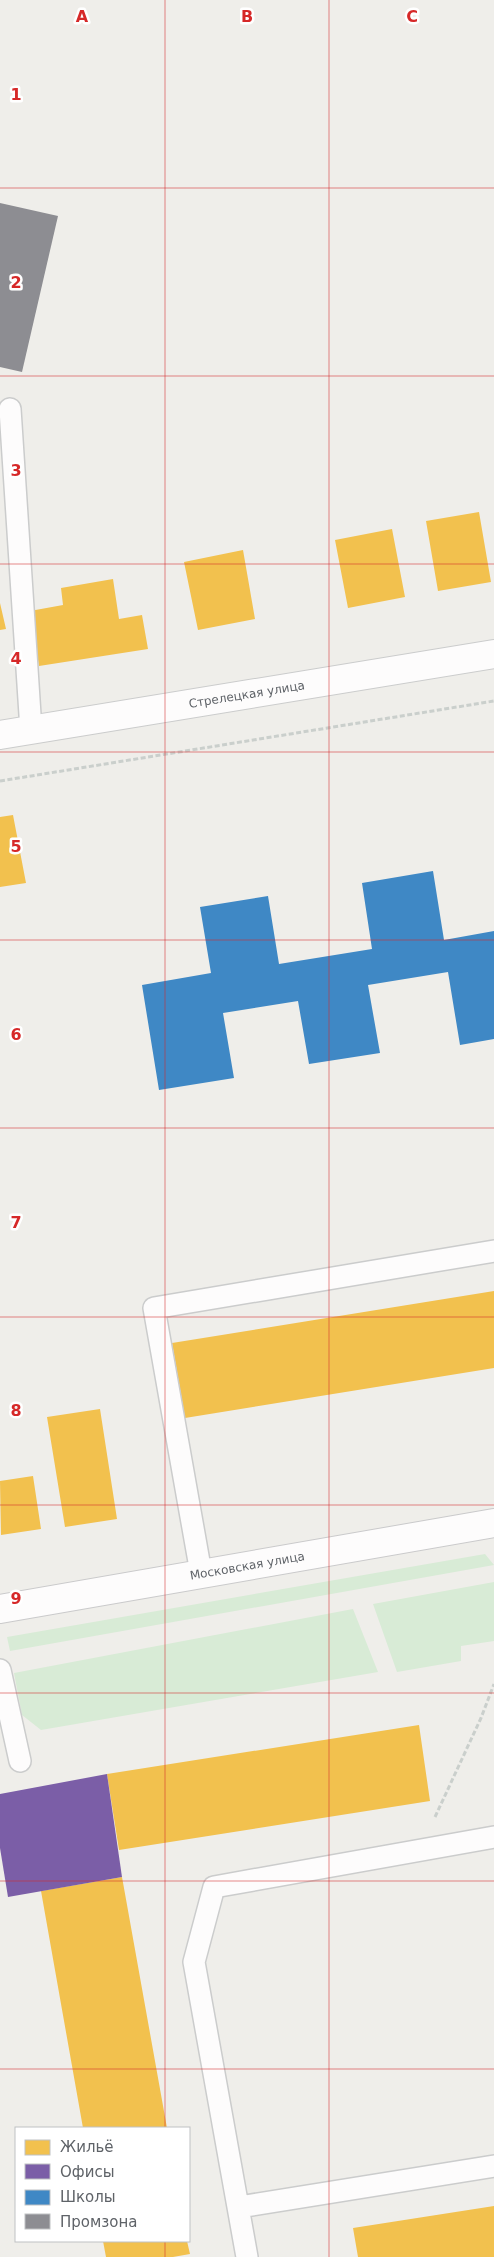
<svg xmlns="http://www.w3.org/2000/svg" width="494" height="2257" font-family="'DejaVu Sans',sans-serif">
<rect width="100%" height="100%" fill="#efeeea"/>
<path fill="#d8ebd6" d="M485,1554L494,1565L10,1651L7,1637Z
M494,1582V1641L461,1646V1661L397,1672L373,1604Z
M353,1609L378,1672L41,1730L22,1715L14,1673Z"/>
<path fill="#f2c14e" d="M479,512L491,582L438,591L426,521Z
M392,529L405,597L348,608L335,540Z
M243,550L255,619L198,630L184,562Z
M113,579L119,619L142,615L148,649L39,666L30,611L63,605L61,588Z
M0,603L6,629L0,630Z
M13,815L26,883L0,887V817Z
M494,1291V1368L185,1418L172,1343Z
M100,1409L117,1519L65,1527L47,1417Z
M33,1476L41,1529L1,1535L0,1481Z
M419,1725L430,1801L119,1850L107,1774Z
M122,1877L167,2128H83L41,1891Z
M494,2206V2257H358L353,2228Z
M103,2241H187L190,2254L173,2257H106Z"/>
<path fill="#7b5ea7" d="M107,1774L122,1877L8,1897L0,1848V1794Z"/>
<path fill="#3f88c5" d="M433,871L444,940L494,931V1039L460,1045L448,972L368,985L380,1053L309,1064L298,1001L223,1013L234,1078L159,1090L142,985L211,973L200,907L268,896L279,964L372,949L362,883Z"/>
<path fill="#8d8d92" d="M0,203L58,216L22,372L0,367Z"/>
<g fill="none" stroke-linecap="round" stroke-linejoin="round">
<g stroke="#cbcccc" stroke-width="24">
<path id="lane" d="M10,409L31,730
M201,1573L154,1308L494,1251
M0,1670L20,1761
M239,2207L494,2166
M247,2257L194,1962L214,1887L494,1837"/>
</g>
<g stroke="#cbcccc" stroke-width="30">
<g id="street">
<path id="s1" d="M0,735L494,654"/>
</g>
</g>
<g stroke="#cacacb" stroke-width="30">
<g id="secondary">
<path id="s2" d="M0,1609L494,1523"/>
</g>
</g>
<path stroke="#cacfcc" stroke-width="3" stroke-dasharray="5 2.5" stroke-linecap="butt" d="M0,781L494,701
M435,1817L481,1718L494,1684"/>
<use href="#lane" stroke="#fdfcfc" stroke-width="21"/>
<use href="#street" stroke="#fdfcfc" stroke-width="28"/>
<use href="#secondary" stroke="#fdfcfc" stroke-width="28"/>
</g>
<path fill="none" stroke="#d62828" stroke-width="1" stroke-opacity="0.55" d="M165,0V2128M329,0V2257M0,188H494M0,376H494M0,564H494M0,752H494M0,940H494M0,1128H494M0,1317H494M0,1505H494M0,1693H494M0,1881H494M0,2069H494M165,2241V2257"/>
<g text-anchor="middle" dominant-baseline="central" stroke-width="5" stroke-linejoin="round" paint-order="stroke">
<g font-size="12" fill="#5f6368" stroke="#fff">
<text stroke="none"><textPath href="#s1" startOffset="250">Стрелецкая улица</textPath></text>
<text stroke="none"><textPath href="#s2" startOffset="251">Московская улица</textPath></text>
</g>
</g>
<g font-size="16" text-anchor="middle" font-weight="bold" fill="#d62828" stroke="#fff" stroke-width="5" stroke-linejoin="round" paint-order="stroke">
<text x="82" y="22">A</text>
<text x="247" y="22">B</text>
<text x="412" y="22">C</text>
<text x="16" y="100">1</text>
<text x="16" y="288">2</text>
<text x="16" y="476">3</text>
<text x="16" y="664">4</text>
<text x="16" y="852">5</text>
<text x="16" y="1040">6</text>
<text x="16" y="1228">7</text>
<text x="16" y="1416">8</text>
<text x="16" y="1604">9</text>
</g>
<rect x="15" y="2127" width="175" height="115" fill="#ffffff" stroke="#bfc1c3"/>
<rect x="25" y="2140" width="25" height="15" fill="#f2c14e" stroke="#bfc1c3"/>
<text x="60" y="2152" font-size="15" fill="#5f6368">Жильё</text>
<rect x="25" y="2164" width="25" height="15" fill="#7b5ea7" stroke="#bfc1c3"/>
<text x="60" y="2177" font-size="15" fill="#5f6368">Офисы</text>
<rect x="25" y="2190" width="25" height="15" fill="#3f88c5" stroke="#bfc1c3"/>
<text x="60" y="2202" font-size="15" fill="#5f6368">Школы</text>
<rect x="25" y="2214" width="25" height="15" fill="#8d8d92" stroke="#bfc1c3"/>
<text x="60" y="2227" font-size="15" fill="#5f6368">Промзона</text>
</svg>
